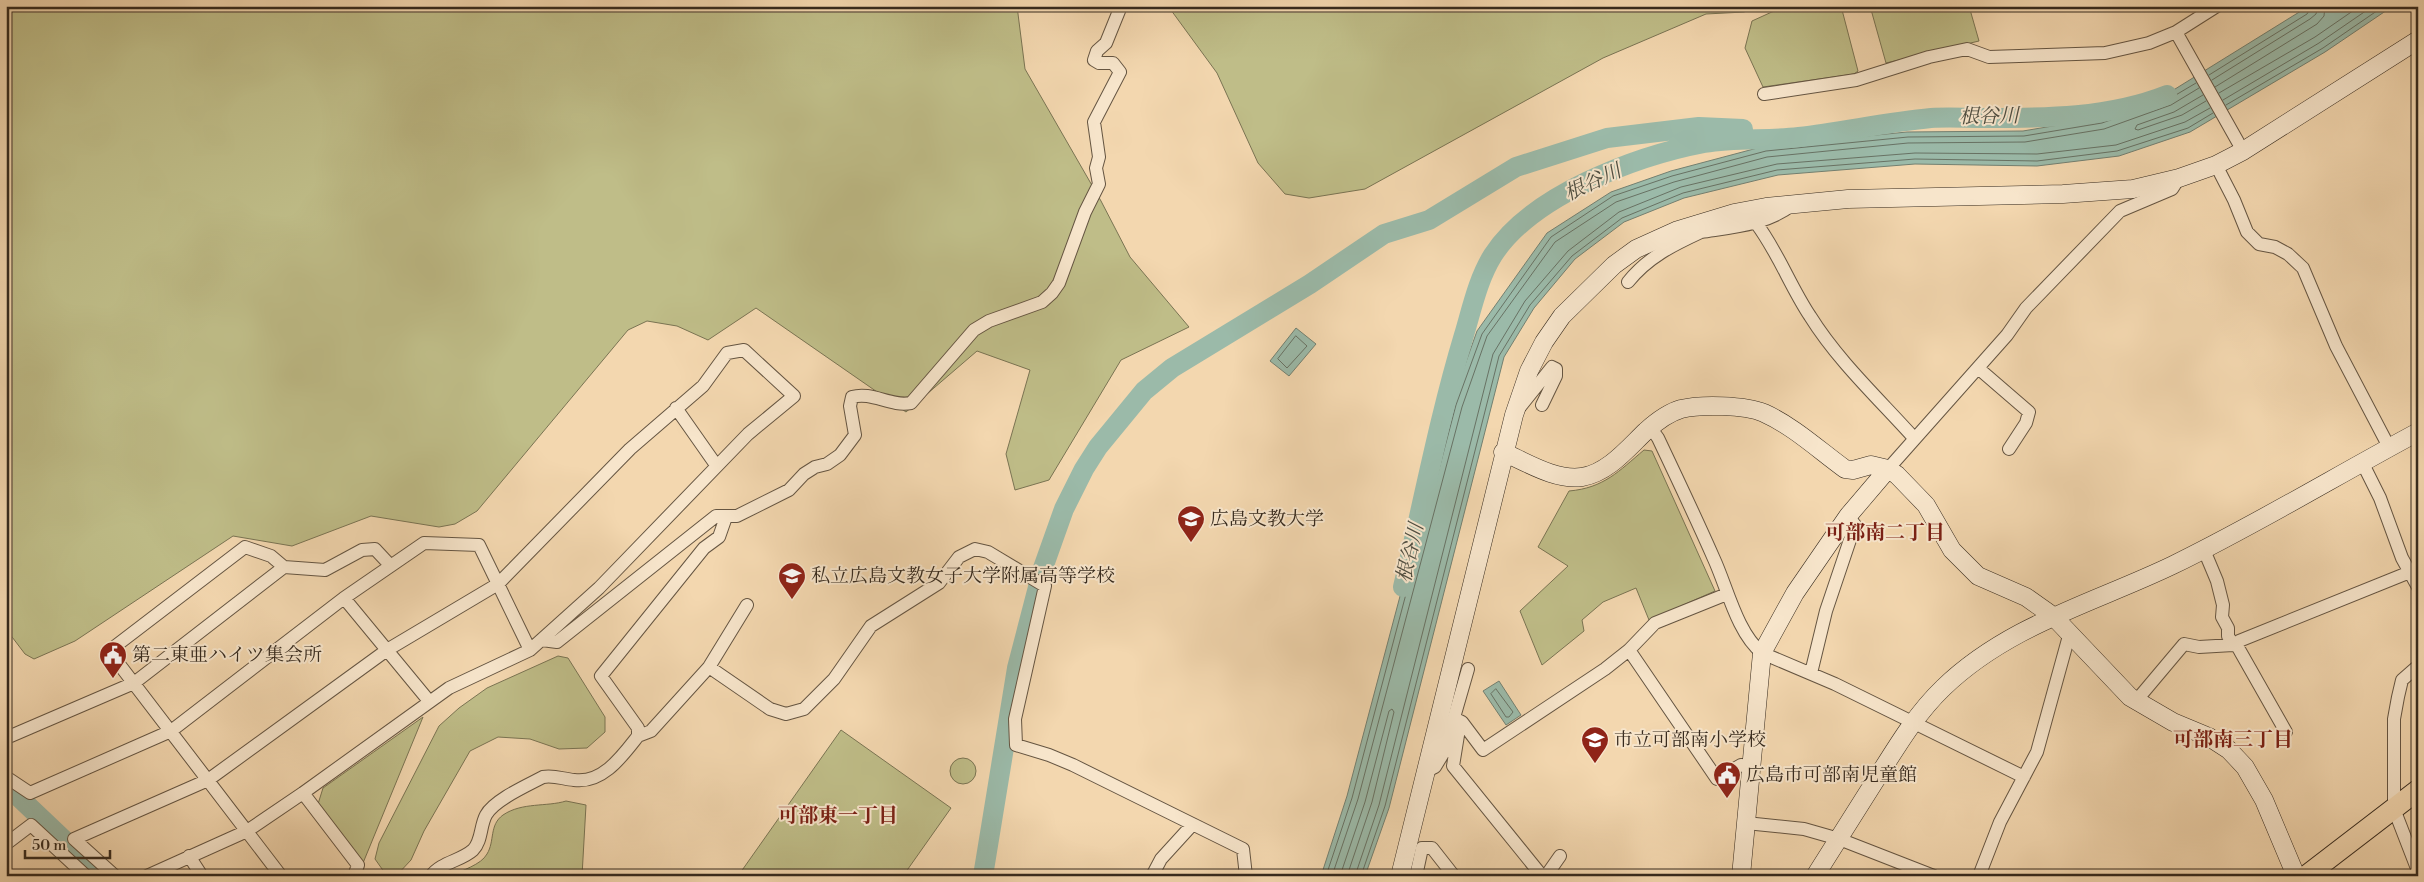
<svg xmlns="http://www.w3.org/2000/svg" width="2424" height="882" font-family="'Libre Bodoni','Noto Serif JP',serif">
<rect width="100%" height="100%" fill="#f3d7af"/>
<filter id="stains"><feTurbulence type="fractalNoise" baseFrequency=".004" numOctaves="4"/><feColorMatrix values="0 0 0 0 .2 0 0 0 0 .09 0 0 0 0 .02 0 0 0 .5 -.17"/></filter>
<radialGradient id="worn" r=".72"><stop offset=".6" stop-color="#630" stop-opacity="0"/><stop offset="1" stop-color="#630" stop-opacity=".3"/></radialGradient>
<path fill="#bfbd88" stroke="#7a7453" d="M6,6H1017L1025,69L1101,201L1130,257L1189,327L1121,360L1049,480L1015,490L1006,454L1030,370L977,351L906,412L756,308L708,340L677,326L647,321L628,330L477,511L455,524L439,527L371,516L292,546L233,536L75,641L34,659L25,654L6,629Z
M1168,6H1758L1744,12L1706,14L1603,58L1365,189L1309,198L1285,194L1258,163L1217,73Z
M1841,6L1858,71L1854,74L1763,87L1745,48L1752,21L1785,6Z
M1870,6H1969L1979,41L1886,63Z
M1644,450L1652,451L1715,591L1649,620L1636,588L1603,602L1582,620L1584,631L1542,665L1520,611L1568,566L1538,547L1569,491C1604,488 1619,471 1644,450Z
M558,656L568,658L605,717V732L587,748L559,749L530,739L498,737L470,751L424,831L411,860L396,876H387L375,859L379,843L439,726L459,708L487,688Z
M423,717L363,863L318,804L323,788Z
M841,730L951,808L903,876H738Z
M950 771a13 13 0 1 1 26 0a13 13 0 1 1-26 0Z
M566,801L586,805L582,876H451C462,870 481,865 487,854C495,841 489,825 503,815C522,802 547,807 566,801Z"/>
<path fill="#9bbaa9" stroke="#738071" d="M2309,6H2393L2325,52L2190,132L2119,156L2037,166L1915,164L1778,175L1684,198L1624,222L1575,259L1534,308L1504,357L1389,808L1365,876H1321L1347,796L1451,404L1477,331L1547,233L1611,192L1671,171L1765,146L1907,132L2023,131L2100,118L2167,94Z
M1296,328L1316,344L1289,376L1270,361Z
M1499,681L1521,715L1506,725L1483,691Z"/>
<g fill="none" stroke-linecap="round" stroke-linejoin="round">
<path stroke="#687264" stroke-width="1" d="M2209,75L2307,14L2312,6
M2212,80L2310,19L2316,14L2318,6
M2215,87L2317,24L2324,16L2325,6
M2219,93L2315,37L2360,6
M2203,95L2174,112L2137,125L2135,129L2138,130L2182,115L2206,101
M2223,100L2319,43L2373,6
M2226,105L2323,48L2384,6
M1296,336L1307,346L1287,368L1278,359Z
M1496,689L1513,712L1509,717H1506L1491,694Z
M1326,876L1352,798L1456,405L1482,334L1551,237L1613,196L1672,176L1766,151L1908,137L2024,136L2102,123L2169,99L2196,83
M1332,876L1358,799L1462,407L1487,336L1555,242L1616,202L1674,182L1767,157L1908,143L2025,142L2104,129L2171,105L2199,88
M1340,876L1365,802L1389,711L1392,709L1394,712L1372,802L1347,876
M1355,876L1379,805L1493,354L1525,301L1568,251L1619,212L1681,187L1777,164L1915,153L2037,154L2116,145L2185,122L2210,108
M1361,876L1385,806L1499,356L1530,305L1572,256L1622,218L1683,193L1777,170L1915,159L2037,161L2117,151L2188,128L2213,113"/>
<path stroke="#9bbaa9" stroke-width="20" d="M1403,587C1423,503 1439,418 1464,335C1472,308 1478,279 1493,255C1532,195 1636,156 1704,143C1736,137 1768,141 1799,137C1843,132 1887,122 1931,118C1948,117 1966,118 1984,118C2045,118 2109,118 2167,95
M6,785L102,876
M983,876L1017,668L1043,568L1064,509L1084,469L1098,447L1144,391L1172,368L1310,284L1384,234L1429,220L1516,167L1607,138L1699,127L1743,129"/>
<g stroke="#655542" stroke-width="14">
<path id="street" d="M2176,32L2243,151
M1764,94L1856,80L1929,57L1967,49L1989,57L2105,53L2149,43L2176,32L2217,6
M2216,165L2234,200L2247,232L2259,244L2275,247L2288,254L2303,268L2336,346L2389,447
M1698,223L1701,232C1733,227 1766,225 1792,205
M1756,223C1778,252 1790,286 1810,316C1838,361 1879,399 1914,438
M1628,282C1648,257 1673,245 1701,232
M1978,368L2029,412L2026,423L2009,449
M1520,407L1552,367L1556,369V376L1542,405
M676,408L716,465
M1650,427L1658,438C1677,478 1696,518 1714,559C1727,587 1737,633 1762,653L1835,684L2024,777
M2362,462L2380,498L2402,558L2418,587
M1888,469L2007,335L2026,308L2120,211L2172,189L2179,178
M2204,550L2217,581L2223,605L2222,617L2228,628V636L2233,645
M344,598L429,701
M542,640L557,642L716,516H737L789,490L804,474L815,467L827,464L840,455L855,435L850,406L852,397C872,391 890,407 911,403L974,330L989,321L1042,302L1052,293L1059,283L1085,212L1099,184L1096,168L1099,157L1094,122L1120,72L1113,63H1099L1094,60L1097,51L1106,43L1121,6
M2237,646L2239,641L2410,572
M1629,650L1717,779L1741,765L1752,766
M2418,666L2402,680L2398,697L2394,719V809L2418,871
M709,667L770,709L786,714L804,709L834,679L871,626L939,583L959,557L975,549L988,552L1045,586L1015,719L1016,745L1049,755L1073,765L1243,849L1246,876
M1811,673L1826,611L1855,525L1848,516
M2136,701L2184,644L2199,647L2233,645L2237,646L2240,651L2286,732
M1454,718L1462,722L1483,750L1605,669L1629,650L1655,623L1727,594
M1454,718L1459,729L1453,766L1542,876
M638,736L651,731L709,667L747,605
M6,738L134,683L284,567
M1425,772L1435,767L1444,752L1468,669
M6,777L30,793L171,731L344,598L424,543L479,545L530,650
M303,793L358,865L354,876
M1746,823L1804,829L1839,839L1934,876
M6,844L31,825L86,876
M189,856L202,876
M115,876L74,839L208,780L387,650L498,584L630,449L703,386L727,353L744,350L794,396L748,434L599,588L530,650L449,688L303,793L247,831L147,876
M281,876L109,651L245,547L271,556L284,567L325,570L362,550L375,549L389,564
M431,876C441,862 461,861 473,850C482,841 480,826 486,815C494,800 528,785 543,777C554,775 563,779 574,780C603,784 623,755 638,736V728L601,676L704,548L719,537L726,517
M1152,876L1161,859L1192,825
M1416,876L1422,848H1432L1454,876
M1546,876L1560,856
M1979,876L2000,822L2037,752L2070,632"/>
</g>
<g stroke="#362a1e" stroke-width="19">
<path id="secondary" d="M1503,452C1526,462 1556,481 1582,477C1608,473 1628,448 1646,431C1656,422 1667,413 1681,409C1701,404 1745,405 1764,413C1793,426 1819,450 1845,469L1853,470L1871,465L1888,469L1897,475L1926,505L1952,550L1978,576L2026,597L2053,616L2130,697L2173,722L2209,737L2229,750L2245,767L2264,800L2296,876
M1400,876L1514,415L1529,371L1544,342L1562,316L1614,265L1636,249L1678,230L1734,213L1766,207L1848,199L2063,194L2133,189L2179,178L2216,165L2243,151L2418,40
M1741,876L1762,653L1795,593L1848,516L1888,469
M1815,876C1835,844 1855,813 1875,781C1896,748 1915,715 1943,688C2008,625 2094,603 2173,565C2257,524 2336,476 2418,432"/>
</g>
<g stroke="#362a1e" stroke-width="22">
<path id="primary" d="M2306,876L2418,790"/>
</g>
<use href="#street" stroke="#f7e5cb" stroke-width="12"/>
<use href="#secondary" stroke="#f7e5cb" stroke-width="18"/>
<use href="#primary" stroke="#f3d7af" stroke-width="20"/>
</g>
<defs>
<g id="university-pin" transform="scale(1.4375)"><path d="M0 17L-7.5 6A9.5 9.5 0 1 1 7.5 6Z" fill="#8f2418" stroke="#f7e5cb"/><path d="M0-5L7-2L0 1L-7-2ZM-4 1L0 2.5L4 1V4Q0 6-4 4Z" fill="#fff"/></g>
<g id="school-pin" transform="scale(1.4375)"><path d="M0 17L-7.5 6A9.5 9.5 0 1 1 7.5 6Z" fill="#8f2418" stroke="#f7e5cb"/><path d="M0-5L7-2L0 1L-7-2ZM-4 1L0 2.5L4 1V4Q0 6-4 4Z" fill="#fff"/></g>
<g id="civic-pin" transform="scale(1.4375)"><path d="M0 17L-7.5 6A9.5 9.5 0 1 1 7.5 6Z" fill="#8f2418" stroke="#f7e5cb"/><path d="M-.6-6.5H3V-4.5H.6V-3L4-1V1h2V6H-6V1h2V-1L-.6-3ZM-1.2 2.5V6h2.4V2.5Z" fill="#fff"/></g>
</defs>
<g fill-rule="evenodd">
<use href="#university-pin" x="1191" y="519"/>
<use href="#school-pin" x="792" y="576"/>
<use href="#civic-pin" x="113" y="655"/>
<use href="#school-pin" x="1595" y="740"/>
<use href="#civic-pin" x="1727" y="775"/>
</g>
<g text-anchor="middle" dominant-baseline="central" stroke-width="4" stroke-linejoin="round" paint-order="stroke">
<g font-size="19" fill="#362a1e" stroke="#f7e5cb" text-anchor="start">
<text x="1210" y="519">広島文教大学</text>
<text x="811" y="576">私立広島文教女子大学附属高等学校</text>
<text x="132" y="655">第二東亜ハイツ集会所</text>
<text x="1614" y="740">市立可部南小学校</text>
<text x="1746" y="775">広島市可部南児童館</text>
</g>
<g font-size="20" font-style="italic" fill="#4f4e41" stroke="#f7e5cb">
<text transform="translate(1989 117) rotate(-1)">根谷川</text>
<text transform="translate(1593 183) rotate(-25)">根谷川</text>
<text transform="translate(1411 553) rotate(-77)">根谷川</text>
</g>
<g font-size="20" font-weight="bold" fill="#7a1f14" stroke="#f7e5cb">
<text x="1885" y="533">可部南二丁目</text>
<text x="2233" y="740">可部南三丁目</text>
<text x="838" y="816">可部東一丁目</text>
</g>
</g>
<rect width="2424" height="882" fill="none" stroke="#f3d7af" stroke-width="25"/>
<rect x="8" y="8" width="2409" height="867" fill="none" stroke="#362a1e" stroke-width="2.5"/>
<rect x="12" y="12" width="2399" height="857" fill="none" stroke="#362a1e"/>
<path d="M25 850v8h85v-8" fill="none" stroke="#362a1e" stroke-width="2.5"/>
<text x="32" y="850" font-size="15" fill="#362a1e" stroke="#f7e5cb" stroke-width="4" paint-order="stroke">50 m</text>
<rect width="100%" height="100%" filter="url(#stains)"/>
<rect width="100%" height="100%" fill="url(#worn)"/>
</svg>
